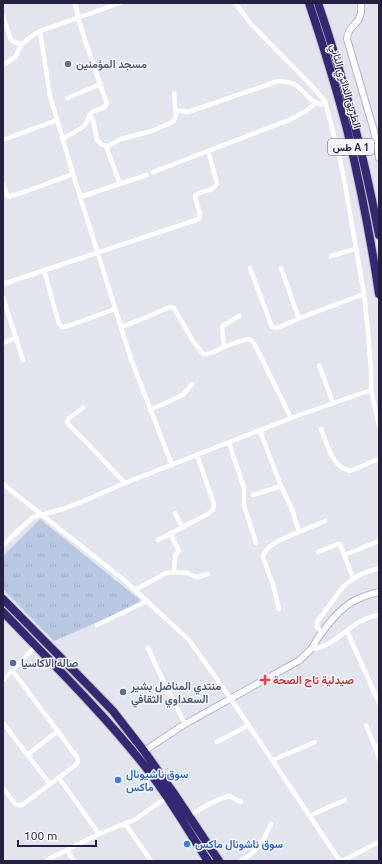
<svg xmlns="http://www.w3.org/2000/svg" width="382" height="864" font-family="Ubuntu,Vazirmatn,sans-serif">
<defs>
<pattern id="grass-tufts" width="24" height="20" patternUnits="userSpaceOnUse"><rect width="24" height="20" fill="#b9c8e2"/><path d="M3 7l-1-3M5 7V3M7 7l1-3M15 17l-1-3M17 17v-4M19 17l1-3" fill="none" stroke="#9facc3"/></pattern>
</defs>
<rect width="100%" height="100%" fill="#e2e4ee"/>
<path fill="url(#grass-tufts)" d="M40,519L140,600L139,604L54,641L3,589V556Z"/>
<g fill="none" stroke-linecap="round" stroke-linejoin="round">
<g stroke="#b4b5cf" stroke-width="8">
<path id="secondary" d="M361,3C361,7 362,12 360,16C357,26 348,26 347,39L374,131L379,158
M144,751L185,724L300,660C303,656 308,653 311,649C314,646 315,642 318,638C327,625 339,610 352,602C361,597 370,594 379,592"/>
</g>
<g stroke="#c1c1ca" stroke-width="10">
<path id="highway" d="M309,3C323,45 336,87 347,129C360,184 371,239 379,294
M318,3C344,79 364,156 379,235
M3,599L77,674L113,711L144,751L173,792L219,861
M3,612C51,662 101,711 144,765C168,795 187,829 208,861"/>
</g>
<path stroke="#fff" stroke-width="4.5" d="M235,3L251,24L310,84L325,101L338,151L344,179L364,294L368,331L371,372V390L379,426
M3,16L11,40L14,42L22,44
M40,31L50,96L73,174L131,359L172,465
M3,65L11,60L15,57L22,44L29,38L40,31L120,3
M67,98L101,84
M176,112L179,111L188,112L278,81C283,81 288,82 294,84C305,90 312,107 326,104
M90,114L93,120L97,140L102,145L108,146L121,139L152,131L173,122L176,116L174,93
M62,139C69,135 80,130 85,125C88,122 88,117 91,113C96,108 104,111 107,104L86,43L80,24L75,3
M3,140L57,120
M106,146L120,184
M153,172L289,120L306,111L316,103
M3,184L8,197L27,191L73,174
M80,197L147,175
M331,256L355,249
M250,268L272,327L277,328L305,316L364,294
M281,268L299,319
M44,270L59,324L62,327L68,326L115,309
M3,284L199,219L200,214L195,197L196,195C202,190 214,192 217,183L208,151
M3,297L23,360
M121,327L142,319L170,307L174,308L193,341L203,354C210,355 217,350 224,347C232,344 241,340 249,339L252,341L255,345L291,418
M3,343L16,338
M224,347L222,327L224,325L239,316
M319,365L333,403
M83,408L69,418L67,422L68,424L88,444L125,483
M150,410L183,395L192,384
M321,429C327,444 332,467 350,471L379,459
M260,431L281,486L292,509L299,532L325,521
M229,443L244,488V505L256,543
M3,484L124,580L189,640L231,699L340,861
M253,495L281,486
M175,513L182,527
M170,533L179,551L175,556L174,572
M158,540L208,514C212,511 214,510 214,504L197,455
M3,545L33,517L63,509L84,501L125,483L291,418L371,390
M318,552L337,544H340L353,578
M344,555L379,541
M135,590L166,573L172,572L188,573L193,576L198,577L208,574
M279,609L273,585L263,557C265,544 288,537 299,532
M97,625L147,601
M347,631L379,703
M322,632L317,627V622L343,587L350,581L361,574L379,568
M148,648L158,670L185,724
M312,649C338,646 352,618 379,615
M3,680L36,646
M3,723L50,784
M366,725L375,747
M217,742L249,725
M379,745L375,747L379,759
M27,755L58,731
M273,760L315,742
M59,778L99,834
M3,788L16,805H22L77,764L78,761L77,757L12,670
M189,816C202,808 214,800 229,796L241,802
M310,816L333,805L345,800
M125,823L151,861
M67,850L74,861
M47,860L99,834L136,819L167,797
M241,861C258,851 263,842 271,824
M342,861L379,842"/>
<use href="#secondary" stroke="#fff" stroke-width="6"/>
<use href="#highway" stroke="#332872" stroke-width="8"/>
</g>
<circle fill="#6b7280" stroke="#f4f5fa" stroke-width="1.5" cx="68" cy="64" r="4"/>
<g fill="#5c6f8a" stroke="#f4f5fa" stroke-width="1.5">
<circle cx="13" cy="663" r="4"/>
<circle cx="123" cy="692" r="4"/>
</g>
<path fill="#e0444e" stroke="#f4f5fa" stroke-width="1.5" d="M263 674h4v4h4v4h-4v4h-4v-4h-4v-4h4z"/>
<g fill="#3f7fe0" stroke="#f4f5fa" stroke-width="1.5">
<circle cx="118" cy="780" r="4"/>
<circle cx="187" cy="844" r="4"/>
</g>
<g text-anchor="middle" dominant-baseline="central" stroke-width="3" stroke-linejoin="round" paint-order="stroke">
<rect fill="#f4f5fa" stroke="#626079" stroke-width="1" x="328" y="139" width="46" height="16" rx="3"/>
<g font-size="10" font-weight="bold" fill="#232042">
<text x="351" y="147">طس A 1</text>
</g>
<g font-size="11" font-weight="bold" fill="#5b616d" stroke="#f4f5fa" text-anchor="start">
<text x="76" y="64">مسجد المؤمنين</text>
</g>
<g font-size="11" fill="#232042" stroke="#f4f5fa">
<text transform="translate(346 86) rotate(74)">الطريق الدائري الثاني</text>
</g>
<g font-size="11" font-weight="bold" fill="#4e5e75" stroke="#f4f5fa" text-anchor="start">
<text x="21" y="663">صالة الاكاسيا</text>
<text x="131" y="686">منتدي المناضل بشير<tspan x="131" dy="13">السعداوي الثقافي</tspan></text>
</g>
<g font-size="11" font-weight="bold" fill="#be3a42" stroke="#f4f5fa" text-anchor="start">
<text x="273" y="680">صيدلية تاج الصحة</text>
</g>
<g font-size="11" font-weight="bold" fill="#366cbe" stroke="#f4f5fa" text-anchor="start">
<text x="126" y="774">سوق ناشيونال<tspan x="126" dy="13">ماكس</tspan></text>
<text x="195" y="844">سوق ناشونال ماكس</text>
</g>
</g>
<rect width="382" height="864" fill="none" stroke="#232042" stroke-width="8"/>
<path d="M18 840v6h78v-6" fill="none" stroke="#232042" stroke-width="2"/>
<text x="24" y="840" font-size="12" fill="#232042" stroke="#f4f5fa" stroke-width="3" paint-order="stroke">100 m</text>
</svg>
